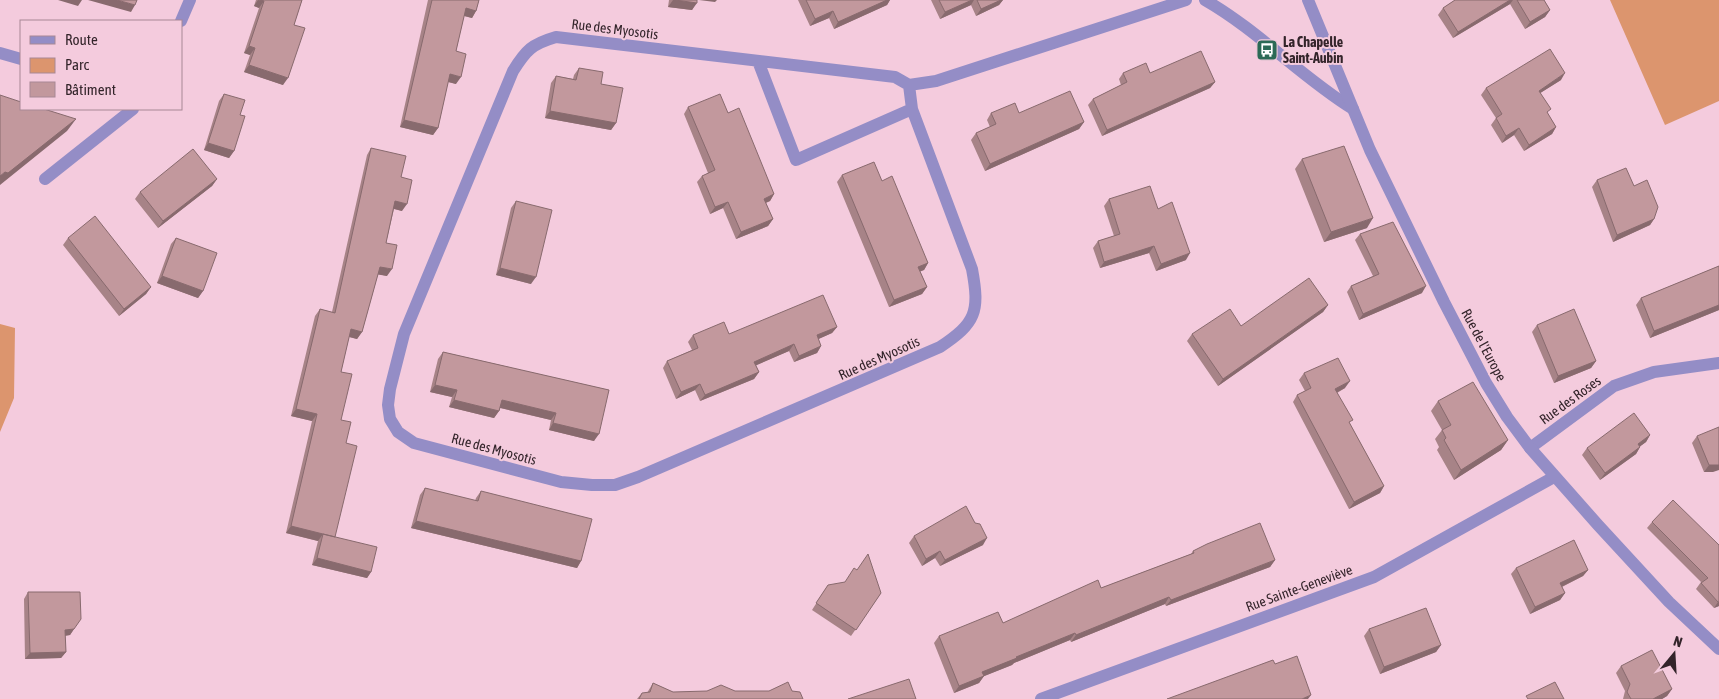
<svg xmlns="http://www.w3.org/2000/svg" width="1719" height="699" font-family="'Asap Condensed',sans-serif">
<rect width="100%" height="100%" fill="#f4cbdd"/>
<path fill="#dc956e" d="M1610,0H1719V101L1665,125Z
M0,324L15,328L14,398L0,432Z"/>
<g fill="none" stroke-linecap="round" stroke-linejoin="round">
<path stroke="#948dc6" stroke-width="12" d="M1205,0C1259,31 1301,77 1353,109
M0,53L21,59"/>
<path stroke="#948dc6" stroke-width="12" d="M181,21L190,0
M758,61L796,160L912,109
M909,85L912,109L972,269C980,312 976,323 940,347L638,477L615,485H592L561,482L414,443L398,432L390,419L388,405L390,389L404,334L513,71C526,50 532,44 556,37L895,77L909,85L936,81L1186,0
M45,179L133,109
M1530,448L1614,386L1654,372L1719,363
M1041,699L1374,577L1554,477"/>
<path stroke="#948dc6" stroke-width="12" d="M1308,0L1370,150L1444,302L1486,383L1507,417L1530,448L1598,525L1669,602L1719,649"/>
</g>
<path fill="#a78387" d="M256,0H302L294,25L283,85L244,72L250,55L244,53L259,8L254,6Z
M428,0H479L476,11L472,18L464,16L456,51V84L448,82L438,128L433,135L400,127Z
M669,0H697L692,10L668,7Z
M798,0H890L887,5L834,29L829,18L810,26Z
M931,0H1003L999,5L976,16L971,5L940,19Z
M1455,0H1544L1550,10L1545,17L1525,29L1510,4L1453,38L1438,15L1443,8Z
M579,68L601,84L616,123L611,130L545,118L551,83L556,76L573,79L574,75Z
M1123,73H1150L1215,82L1210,88L1102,136L1088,105L1093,99L1121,85L1119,79Z
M1561,80L1540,93L1548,114L1556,127L1552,134L1524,151L1514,135L1502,143L1491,125L1496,118L1481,95L1486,88Z
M224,94L240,115L234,151L229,158L204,150L219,101Z
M688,107L728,113L774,194L770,201L766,203L773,219L768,226L736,239L723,208L710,214L697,182L702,176L708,173L684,114Z
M991,113H1019L1084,122L1079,129L985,171L971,140L976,133L990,127L987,120Z
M371,148L401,177L402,211L394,209L386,243L387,276L378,274L362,332L357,339L349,337L341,372V420L346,443L335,537L371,572L367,578L312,565L318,541L286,533L312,421L291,416L315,316L320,309L332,312L367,155Z
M1302,159L1367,228L1324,242L1295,169Z
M842,175L882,181L928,263L924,270L920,271L927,287L922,294L889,307L837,182Z
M217,179L212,186L158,228L135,199L140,192Z
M1597,180L1634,186L1654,219L1650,225L1613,242L1592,187Z
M1109,199L1158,209L1186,260L1156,271L1149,253L1100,268L1093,248L1098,241L1114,236L1104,206Z
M516,201L531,284L496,275L511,208Z
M1360,234L1422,293L1359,320L1347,292L1351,286L1373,276L1355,240Z
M68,238L151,287L146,294L119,316L63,245Z
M176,238L203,291L198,298L157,283L171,244Z
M1719,266V310L1650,338L1636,305L1641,298Z
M1328,305L1323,312L1218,386L1187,341L1192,334L1241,326Z
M1537,325L1596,361L1591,368L1554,383L1532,332Z
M837,327L832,333L818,339L821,346L817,353L794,362L789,351L756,365L759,372L754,379L700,401L695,390L676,399L663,368L667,361L692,350L688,342L693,335L729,334Z
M443,352L609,390L594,441L549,430L551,420L500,408L499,411L494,418L449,407L452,397L430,392L438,359Z
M1304,373L1345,388L1337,393L1350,424L1384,486L1380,493L1349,509L1293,402L1297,395L1305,391L1299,380Z
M1438,401L1508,440L1501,450L1454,480L1437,450L1439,447L1435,439L1442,430L1431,411Z
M1650,435L1646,442L1640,446V447L1636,454L1600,480L1582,455L1587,448Z
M1697,436L1713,472H1704L1692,443Z
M425,488L475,501L476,498L481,491L581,561L577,568L411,528L420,495Z
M1652,522L1719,545V606L1714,608L1696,589L1701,582L1647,528Z
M914,536L983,545L940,566L935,558L922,566L909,543Z
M1193,551L1275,560L1270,567L1166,606L1165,604L1071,642L1070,640L1014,663L1012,665L984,676L979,683L954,693L934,643L939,636L1003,623L1101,588L1191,554Z
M1516,568L1588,570L1583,576L1562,587L1565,593L1560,600L1530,614L1511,574Z
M828,585L881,593L851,636L812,610Z
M28,592L74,629L70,635L65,636L66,652L61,658L25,659L24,599Z
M1369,629L1441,645L1436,652L1380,674L1364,636Z
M1621,666L1672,689L1667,696L1662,699H1623L1625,691L1616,673Z
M653,683L673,692L792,691L803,699H637L642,693H647Z"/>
<path fill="#886a6e" d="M58,0H82L78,6Z
M88,0H117L135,5L131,12Z
M258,0L264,1L259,8L254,6Z
M673,0H675L697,3L692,10L668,7Z
M699,0H717L715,2Z
M887,0H890L887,5L834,29L838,22Z
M972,0H974L971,5L940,19L945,12Z
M1001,0H1003L999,5L976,16L981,9Z
M1510,0H1513L1510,4L1453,38L1458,32Z
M466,8L476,11L472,18L461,15Z
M1550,10L1545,17L1525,29L1530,22Z
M833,11L829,18L810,26L815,19Z
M249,46L255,48L250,55L244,53Z
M249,65L288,78L283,85L244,72Z
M1565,73L1561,80L1534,97L1539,91Z
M450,74L461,77L456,84L445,81Z
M1215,82L1210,88L1102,136L1107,130Z
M550,111L616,123L611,130L545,118Z
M76,119L67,131L0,185V176L5,172Z
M404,120L438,128L433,135L400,127Z
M1084,122L1079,129L985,171L990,164Z
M1556,127L1552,134L1524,151L1529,145Z
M1519,128L1514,135L1502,143L1506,136Z
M208,143L234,151L229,158L204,150Z
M217,179L212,186L158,228L163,221Z
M774,194L770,201L759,205L764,199Z
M395,201L407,204L402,211L391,208Z
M728,202L723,208L710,214L715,207Z
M1373,218L1367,228L1324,242L1331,232Z
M773,219L768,226L736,239L741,232Z
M1654,219L1650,225L1613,242L1617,235Z
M1154,246L1149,253L1100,268L1104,262Z
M1190,253L1186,260L1156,271L1161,264Z
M928,263L924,270L914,274L918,267Z
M380,267L392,269L387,276L375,274Z
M500,268L536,277L531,284L496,275Z
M162,276L203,291L198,298L157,283Z
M1426,286L1422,293L1359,320L1363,314Z
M151,287L146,294L119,316L124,309Z
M927,287L922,294L889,307L894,300Z
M1328,305L1323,312L1218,386L1223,379Z
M1719,305V310L1650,338L1654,331Z
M837,327L832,333L812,342L817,335Z
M351,329L362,332L357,339L346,336Z
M794,344L789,351L750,368L754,362Z
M821,346L817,353L794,362L799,356Z
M1596,361L1591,368L1554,383L1558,376Z
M759,372L754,379L700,401L705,395Z
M1350,381L1345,388L1330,396L1335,389Z
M700,384L695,390L676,399L681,392Z
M435,385L457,390L452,397L430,392Z
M454,400L499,411L494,418L449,407Z
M502,400L556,413L551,420L497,407Z
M296,409L317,414L312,421L291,416Z
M553,423L599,434L594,441L549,430Z
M1650,435L1646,442L1634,451L1638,444Z
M1508,440L1501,450L1454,480L1461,470Z
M1640,447L1636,454L1600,480L1605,473Z
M1709,465H1719V470L1713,472H1704Z
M1384,486L1380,493L1349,509L1354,502Z
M416,521L581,561L577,568L411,528Z
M291,526L335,537L323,534L318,541L286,533Z
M987,538L983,545L940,566L945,560Z
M940,551L935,558L922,566L926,559Z
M317,558L371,572L367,578L312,565Z
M1275,560L1270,567L1166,606L1171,600Z
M1588,570L1583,576L1555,590L1560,583Z
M1565,593L1560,600L1530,614L1535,607Z
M1169,597L1165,604L1071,642L1076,635Z
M1718,602H1719V606L1714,608Z
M74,629L70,635L61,636L65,630Z
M1075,633L1070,640L1014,663L1012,665L977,679L982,672L1016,657Z
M1441,645L1436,652L1380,674L1384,667Z
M66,652L61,658L25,659L30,653Z
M984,676L979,683L954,693L959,686Z
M1672,689L1667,696L1662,699H1653Z
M1311,695L1308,699H1302Z"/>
<path fill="#c2989d" stroke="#886a6e" d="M117,0H137L135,5Z
M260,0H302L294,25L305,28L288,78L249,65L255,48L249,46L264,1Z
M432,0H479L476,11L466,8L456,51L466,54L461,77L450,74L438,128L404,120Z
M675,0H697V3Z
M806,0H887L838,22L833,11L815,19Z
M939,0H972L945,12Z
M977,0H1001L981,9Z
M1455,0H1510L1458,32L1443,8Z
M1517,0H1544L1550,10L1530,22Z
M1550,49L1565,73L1539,91L1551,109L1547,112L1556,127L1529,145L1519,128L1506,136L1496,118L1502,114L1486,88Z
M1201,51L1215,82L1107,130L1093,99L1127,82L1123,73L1146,63L1150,73Z
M579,68L603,72L601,84L623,88L616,123L550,111L556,76L576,80Z
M1070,91L1084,122L990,164L976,133L996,124L991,113L1015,103L1019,113Z
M224,94L245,100L240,115L245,116L234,151L208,143Z
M720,94L728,113L739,108L774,194L764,199L773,219L741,232L728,202L715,207L702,176L715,170L688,107Z
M0,95L21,102V109H44L76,119L8,173L5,172L0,176Z
M1344,146L1373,218L1331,232L1302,159Z
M371,148L406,156L401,177L412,180L407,204L395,201L386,243L397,245L392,269L380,267L362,332L351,329L341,372L352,374L341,420L351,422L346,443L357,446L335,537L291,526L317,414L296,409L320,309L335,313Z
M193,149L217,179L163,221L140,192Z
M874,162L882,181L892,176L928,263L918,267L927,287L894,300L842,175Z
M1626,168L1634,186L1647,180L1658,207L1654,219L1617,235L1597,180Z
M1150,186L1158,209L1172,202L1190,253L1161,264L1154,246L1104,262L1098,241L1120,234L1109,199Z
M516,201L552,210L536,277L500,268Z
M95,216L151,287L124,309L68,238Z
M1393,222L1426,286L1363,314L1351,286L1379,274L1360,234Z
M176,238L217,253L203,291L162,276Z
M1719,266V305L1654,331L1641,298Z
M1309,278L1328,305L1223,379L1192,334L1230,309L1241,326Z
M823,295L837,327L817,335L821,346L799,356L794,344L754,362L759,372L705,395L700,384L681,392L667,361L698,348L693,335L724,322L729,334Z
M1574,309L1596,361L1558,376L1537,325Z
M443,352L609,390L599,434L553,423L556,413L502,400L499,411L454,400L457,390L435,385Z
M1338,358L1350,381L1335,389L1353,420L1349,422L1384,486L1354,502L1297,395L1311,388L1304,373Z
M1473,382L1508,440L1461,470L1444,440L1446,438L1442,430L1451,425L1438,401Z
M1634,413L1650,435L1638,444L1640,447L1605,473L1587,448Z
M1719,427V465H1709L1697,436Z
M425,488L478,501L481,491L592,519L581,561L416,521Z
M1673,500L1719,545V602H1718L1701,583L1708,578L1652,522Z
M966,506L975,523L980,524L987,538L945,560L940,551L926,559L914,536Z
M1260,523L1275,560L1171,600L1169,597L1076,635L1075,633L1016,657L1017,658L982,672L984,676L959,686L939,636L998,612L1003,623L1098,580L1101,588L1194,553L1193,551L1207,544Z
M323,534L377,547L371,572L317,558Z
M1574,540L1588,570L1560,583L1565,593L1535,607L1516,568Z
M868,554L881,593L856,630L816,603L828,585L845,582L854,568L857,570Z
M28,592H80L81,619L74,629L65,630L66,652L30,653Z
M1426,608L1441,645L1384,667L1369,629Z
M1652,650L1672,689L1653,699H1631L1627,692L1630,684L1621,666Z
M1297,656L1311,695L1302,699H1167L1273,660L1275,664Z
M909,679L916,699H848Z
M788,682L792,691L800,692L803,699H639L642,693L650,692L653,683L673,692L707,691L721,685L735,691H769Z
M1555,682L1564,699H1528L1526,696Z"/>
<defs>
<g id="bus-square" transform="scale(1.125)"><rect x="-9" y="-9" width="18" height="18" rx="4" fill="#2c6a56" stroke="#f4cbdd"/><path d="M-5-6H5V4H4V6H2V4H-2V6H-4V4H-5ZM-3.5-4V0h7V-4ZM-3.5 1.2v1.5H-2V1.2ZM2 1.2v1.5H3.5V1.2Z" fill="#fff"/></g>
</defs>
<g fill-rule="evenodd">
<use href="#bus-square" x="1267" y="50"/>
</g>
<g text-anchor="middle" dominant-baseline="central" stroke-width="4" stroke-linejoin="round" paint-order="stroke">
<g font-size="14" fill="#33242a" stroke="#f4cbdd">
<text transform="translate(615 29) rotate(7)">Rue des Myosotis</text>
<text transform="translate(1484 345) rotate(62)">Rue de l'Europe</text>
<text transform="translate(879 358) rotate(-24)">Rue des Myosotis</text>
<text transform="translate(1570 400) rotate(-36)">Rue des Roses</text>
<text transform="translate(494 449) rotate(15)">Rue des Myosotis</text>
<text transform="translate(1299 588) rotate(-20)">Rue Sainte-Geneviève</text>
</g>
<g font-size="14" font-weight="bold" fill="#33242a" stroke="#f4cbdd" text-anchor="start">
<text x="1283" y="42">La Chapelle<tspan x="1283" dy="16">Saint-Aubin</tspan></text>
</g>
</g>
<rect x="20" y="20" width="162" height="90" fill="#f4cbdd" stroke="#a78895"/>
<rect x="30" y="36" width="25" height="8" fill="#948dc6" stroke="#a78895"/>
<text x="65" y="45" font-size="15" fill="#33242a">Route</text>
<rect x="30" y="58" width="25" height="15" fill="#dc956e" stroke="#a78895"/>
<text x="65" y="70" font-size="15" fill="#33242a">Parc</text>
<rect x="30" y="82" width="25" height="15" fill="#c2989d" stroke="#a78895"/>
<text x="65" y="95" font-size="15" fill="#33242a">Bâtiment</text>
<g transform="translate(1674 654) rotate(18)" stroke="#f4cbdd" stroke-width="4" paint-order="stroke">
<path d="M0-4L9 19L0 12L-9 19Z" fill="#33242a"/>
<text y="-8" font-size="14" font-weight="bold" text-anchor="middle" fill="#33242a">N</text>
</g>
</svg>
